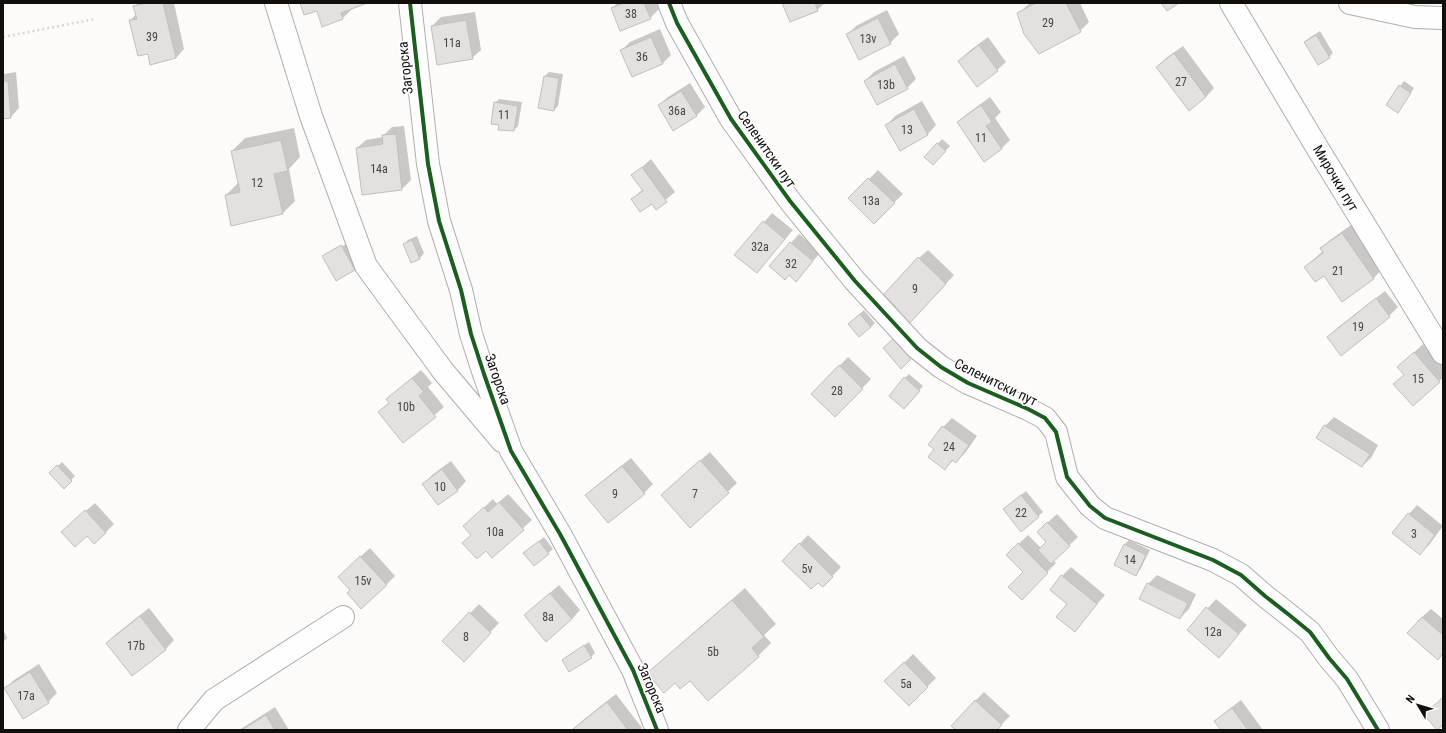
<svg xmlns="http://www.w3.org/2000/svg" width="1446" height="733" font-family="'Roboto Condensed',sans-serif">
<rect width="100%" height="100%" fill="#fdfbf9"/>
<path fill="#0003" d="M138,3H174L184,49L176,58L148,52L130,21L136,14L135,7Z
M301,3H364L354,7L343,18Z
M617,3H656L659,9L650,18L612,9Z
M783,3H825L817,10Z
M1030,3H1080L1089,22L1080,31L1019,13Z
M887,10L899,34L890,43L847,35L856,26Z
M475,12L481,50L472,58L432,26L441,17Z
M660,29L671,55L662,64L622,50L630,42Z
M1320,31L1333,53L1329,57L1305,42L1309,38Z
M988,37L1006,62L997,70L959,61L968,52Z
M1183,46L1214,88L1206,97L1157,67L1166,58Z
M904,56L916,79L907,88L865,81L874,72Z
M16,72L19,108L11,117L3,118V74Z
M549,72L563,74L558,106L554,110L545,76Z
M1404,81L1414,88L1398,111L1387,104Z
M690,83L705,107L696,116L659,105L668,97Z
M990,97L1001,112L995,118L1010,140L1002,148L985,160L958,122L967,114Z
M499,99L522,102L518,126L514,130L500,124L495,103Z
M922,101L936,125L928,134L900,149L887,125L895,116Z
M404,126L411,180L402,189L357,148L366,140L383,137V136L392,127Z
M294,128L300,157L289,169L295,201L282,214L226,195L239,182L232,151L245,138Z
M942,139L950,146L933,164L926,157Z
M651,159L675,192L656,208L652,202L632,199L643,189L633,175Z
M878,170L903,194L874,222L850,198Z
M772,213L793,230L757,272L736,255Z
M1351,225L1382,269L1374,278L1342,301L1324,275L1305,267L1323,251L1321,248L1330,240Z
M799,234L821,252L796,280L789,275L770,266Z
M417,236L424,253L420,258L411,261L404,244L408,240Z
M345,242L358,265L354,270L324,256L327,252V254L346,244Z
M928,250L954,275L917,315L919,258Z
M1385,291L1398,307L1389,316L1328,337L1337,328Z
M864,310L875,323L871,327L853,320Z
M1423,344L1443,367V378L1439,381L1404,375L1407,359Z
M848,357L871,379L835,416L812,394Z
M421,370L432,383L428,387L444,407L403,442L379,412L390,402L388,399L396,391Z
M909,374L923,386L908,403L905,378Z
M1334,417L1378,445L1371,458L1362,466L1318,438L1325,426Z
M952,418L977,436L965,453L956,462L954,460L945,468L935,449L930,445L943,427Z
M710,452L737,483L690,527L671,486Z
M631,458L653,484L644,493L587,495L596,486Z
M451,461L466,481L458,490L439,504L424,484L432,475Z
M62,462L75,476L64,487L50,473Z
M1026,491L1043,512L1022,530L1009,505Z
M508,494L532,520L492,556L472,535L473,518L493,499L497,504Z
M95,503L114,524L105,533L87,535L72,523Z
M1417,505L1443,526L1429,545L1420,553L1409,514Z
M1057,514L1078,537L1053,560L1056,563L1022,598L1024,572L1007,555L1028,535L1041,548L1047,542V523Z
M808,535L841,567L823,586L783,561Z
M544,537L553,549L534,565L529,549Z
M1129,540L1150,550L1140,570L1135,574L1115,564L1125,544Z
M370,548L395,576L386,585L351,589L348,568Z
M1071,567L1105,595L1075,630L1062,576Z
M1157,575L1196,594L1189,609L1180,618L1148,584Z
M559,585L580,610L572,619L525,615Z
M745,588L776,624L764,635L771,643L758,656L691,679L648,673L661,661Z
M1216,599L1247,625L1219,657L1188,630Z
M479,604L499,623L472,651L443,641Z
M149,608L174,640L166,649L132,675L107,643L116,634Z
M1431,609L1443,619V653L1422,617Z
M3,629L7,638L3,642Z
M589,642L595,653L591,657L563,660L567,656Z
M913,654L936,678L909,705L886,681Z
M39,664L57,693L48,702L23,718L5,689L14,680Z
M984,692L1010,716L996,730H957L975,701Z
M616,694L642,728L639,730H575L574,729L583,720Z
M1241,700L1263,730H1222L1216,722L1224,713Z
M275,707L289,730H239Z"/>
<path fill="#e3e0df" stroke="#c2bfbe" d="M147,3H163L176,58L150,65L148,54L138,56L129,20L137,19L133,6Z
M300,3H365V4L341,13L343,19L322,27L317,11L304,15Z
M624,3H644L651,19L620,31L611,8Z
M782,3H815L818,11L790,22Z
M1036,3H1066L1081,32L1039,54L1024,34L1017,13Z
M1161,3H1179L1167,11Z
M878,18L891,44L859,60L846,34Z
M466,20L473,59L437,65L431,26Z
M1316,35L1330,58L1318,65L1304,42Z
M651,37L663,64L632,77L620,50Z
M979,45L998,71L977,87L958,61Z
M1174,53L1206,97L1189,111L1156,67Z
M895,64L908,89L877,105L864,81Z
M544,76L559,78L554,111L538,108Z
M3,81H8L11,118L3,119Z
M1399,85L1411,93L1398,113L1386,105Z
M681,91L697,116L673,131L658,105Z
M494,102L518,106L514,131L498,130L499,125L491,124Z
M981,105L992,122L986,126L1002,149L984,162L957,122Z
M914,109L928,135L900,151L885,125Z
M396,134L402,190L362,195L356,148L383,144L382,135Z
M281,140L288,171L274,174L283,214L231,226L225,195L240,192L231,151Z
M937,143L946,151L933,165L924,157Z
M642,167L667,202L656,210L652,204L640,212L631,199L643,191L631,175Z
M868,178L895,203L874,224L848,198Z
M763,221L785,239L757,273L734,255Z
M1342,233L1374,279L1342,302L1324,276L1315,282L1304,267L1323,253L1320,248Z
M412,240L420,259L411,263L403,244Z
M790,242L813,261L796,282L789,275L785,280L769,266Z
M341,245L355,270L336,281L322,256Z
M918,257L946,284L908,325L893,311L896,307L883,295Z
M1376,298L1390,317L1341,356L1327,337Z
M860,314L871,327L859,337L848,324Z
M897,335L915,355L901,369L883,348Z
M1414,352L1440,382L1413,406L1393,384L1404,375L1397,367Z
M839,365L863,389L835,417L811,394Z
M904,377L920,391L904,409L889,396Z
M412,378L424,392L419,396L436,417L403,443L378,412L389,403L386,399Z
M1324,425L1370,454L1362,467L1316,438Z
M942,426L969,445L956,463L952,460L945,470L928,457L934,449L928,445Z
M700,460L729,493L690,528L661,495Z
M57,465L72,481L64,489L49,473Z
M622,466L645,494L608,523L585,495Z
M442,469L458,491L438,505L422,484Z
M1021,495L1039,517L1021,532L1003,509Z
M499,502L524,530L492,558L486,551L477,559L462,543L471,535L463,526L484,507L488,512Z
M85,510L106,533L94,544L87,536L75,547L61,532Z
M1408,513L1435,535L1420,555L1392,533Z
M1047,522L1070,546L1051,564L1038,550L1046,542L1037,532Z
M539,541L549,554L534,566L523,553Z
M799,543L833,577L823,587L818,583L811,589L782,561Z
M1018,543L1048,573L1022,600L1008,587L1023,572L1006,555Z
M1124,544L1146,555L1136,576L1114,565Z
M360,556L387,585L361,609L347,593L350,590L338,577Z
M1061,575L1097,604L1075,632L1056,617L1067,604L1050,590Z
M1147,583L1188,603L1180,619L1139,599Z
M550,593L572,619L546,642L524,615Z
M732,600L764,637L752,648L759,657L708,701L690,681L680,689L675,683L664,693L647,673Z
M1206,607L1239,634L1219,658L1187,630Z
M469,612L491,633L464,662L442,641Z
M140,616L166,650L132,676L106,643Z
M1422,617L1443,635V653L1438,660L1407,633Z
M584,645L592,658L569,672L562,660Z
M904,662L928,687L909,706L884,681Z
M30,672L49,703L23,719L4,688Z
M1443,697V725L1437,730L1424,715Z
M975,700L1002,725L997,730H956L951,726Z
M607,702L628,730H573V729Z
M1232,708L1248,730H1221L1214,721Z
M266,715L275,730H242Z"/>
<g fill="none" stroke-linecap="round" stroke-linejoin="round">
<g stroke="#b0adac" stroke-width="24">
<path id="minor" d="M276,3L311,116L366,266L443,371L502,441
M410,3L428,164L439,221L461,290L471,334L484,374L511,451L560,534L633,670L657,730
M669,3L677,23L731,119L790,201L855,281L917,348L941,367L968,383L1028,409L1045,418L1056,432L1067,477L1090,506L1105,518L1213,560L1241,575L1265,596L1288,614L1310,632L1329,658L1347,679L1378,730
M1231,3L1318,149L1443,353
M1350,3L1415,17L1443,18
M189,730L214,700L343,617"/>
</g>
<path stroke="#d6d6d5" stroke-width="2.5" stroke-dasharray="2 3" stroke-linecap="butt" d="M3,37L95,19"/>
<use href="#minor" stroke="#fffefe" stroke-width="22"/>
<g stroke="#fff" stroke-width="6">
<path id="cycleway" d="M410,3L428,164L439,221L461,290L471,334L484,374L511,451L560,534L633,670L657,730
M669,3L677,23L731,119L790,201L855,281L917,348L941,367L968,383L1028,409L1045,418L1056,432L1067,477L1090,506L1105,518L1213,560L1241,575L1265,596L1288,614L1310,632L1329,658L1347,679L1378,730"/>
</g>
<use href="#cycleway" stroke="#1b5e20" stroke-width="4"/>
</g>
<g text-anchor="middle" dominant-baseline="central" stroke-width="3" stroke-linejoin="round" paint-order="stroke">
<g font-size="12" fill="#484543">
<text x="631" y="14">38</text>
<text x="1048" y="23">29</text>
<text x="152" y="37">39</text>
<text x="868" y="39">13v</text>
<text x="452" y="43">11a</text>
<text x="642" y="57">36</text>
<text x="1181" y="82">27</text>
<text x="886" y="85">13b</text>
<text x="677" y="111">36a</text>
<text x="504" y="115">11</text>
<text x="907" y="130">13</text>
<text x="981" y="138">11</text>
<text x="379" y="169">14a</text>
<text x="257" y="183">12</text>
<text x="871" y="201">13a</text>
<text x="760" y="247">32a</text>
<text x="791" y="264">32</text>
<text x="1338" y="271">21</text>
<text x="915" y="289">9</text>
<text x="1358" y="327">19</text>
<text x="1418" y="379">15</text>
<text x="837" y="391">28</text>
<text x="406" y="407">10b</text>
<text x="949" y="447">24</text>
<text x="440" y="487">10</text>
<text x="615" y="494">9</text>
<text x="695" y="494">7</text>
<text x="1021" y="513">22</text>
<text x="495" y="532">10a</text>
<text x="1414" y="534">3</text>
<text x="1130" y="560">14</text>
<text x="807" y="569">5v</text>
<text x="363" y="581">15v</text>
<text x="548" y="617">8a</text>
<text x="1213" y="632">12a</text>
<text x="466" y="637">8</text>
<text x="136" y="646">17b</text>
<text x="713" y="652">5b</text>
<text x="906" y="684">5a</text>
<text x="26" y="696">17a</text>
</g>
<g font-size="14" fill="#110e0c" stroke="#fff">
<text transform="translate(405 68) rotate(-96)">Загорска</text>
<text transform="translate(767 149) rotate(55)">Селенитски пут</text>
<text transform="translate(1336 178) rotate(59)">Мирочки пут</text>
<text transform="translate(498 379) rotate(71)">Загорска</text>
<text transform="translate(996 382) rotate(26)">Селенитски пут</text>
<text transform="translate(652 688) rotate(67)">Загорска</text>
</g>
</g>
<rect width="1446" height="733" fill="none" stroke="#110e0c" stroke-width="8"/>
<g transform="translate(1418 705) rotate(308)" stroke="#ffffff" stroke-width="3" paint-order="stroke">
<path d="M0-3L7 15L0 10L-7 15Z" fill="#110e0c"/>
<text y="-6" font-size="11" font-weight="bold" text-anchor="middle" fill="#110e0c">N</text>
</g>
</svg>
